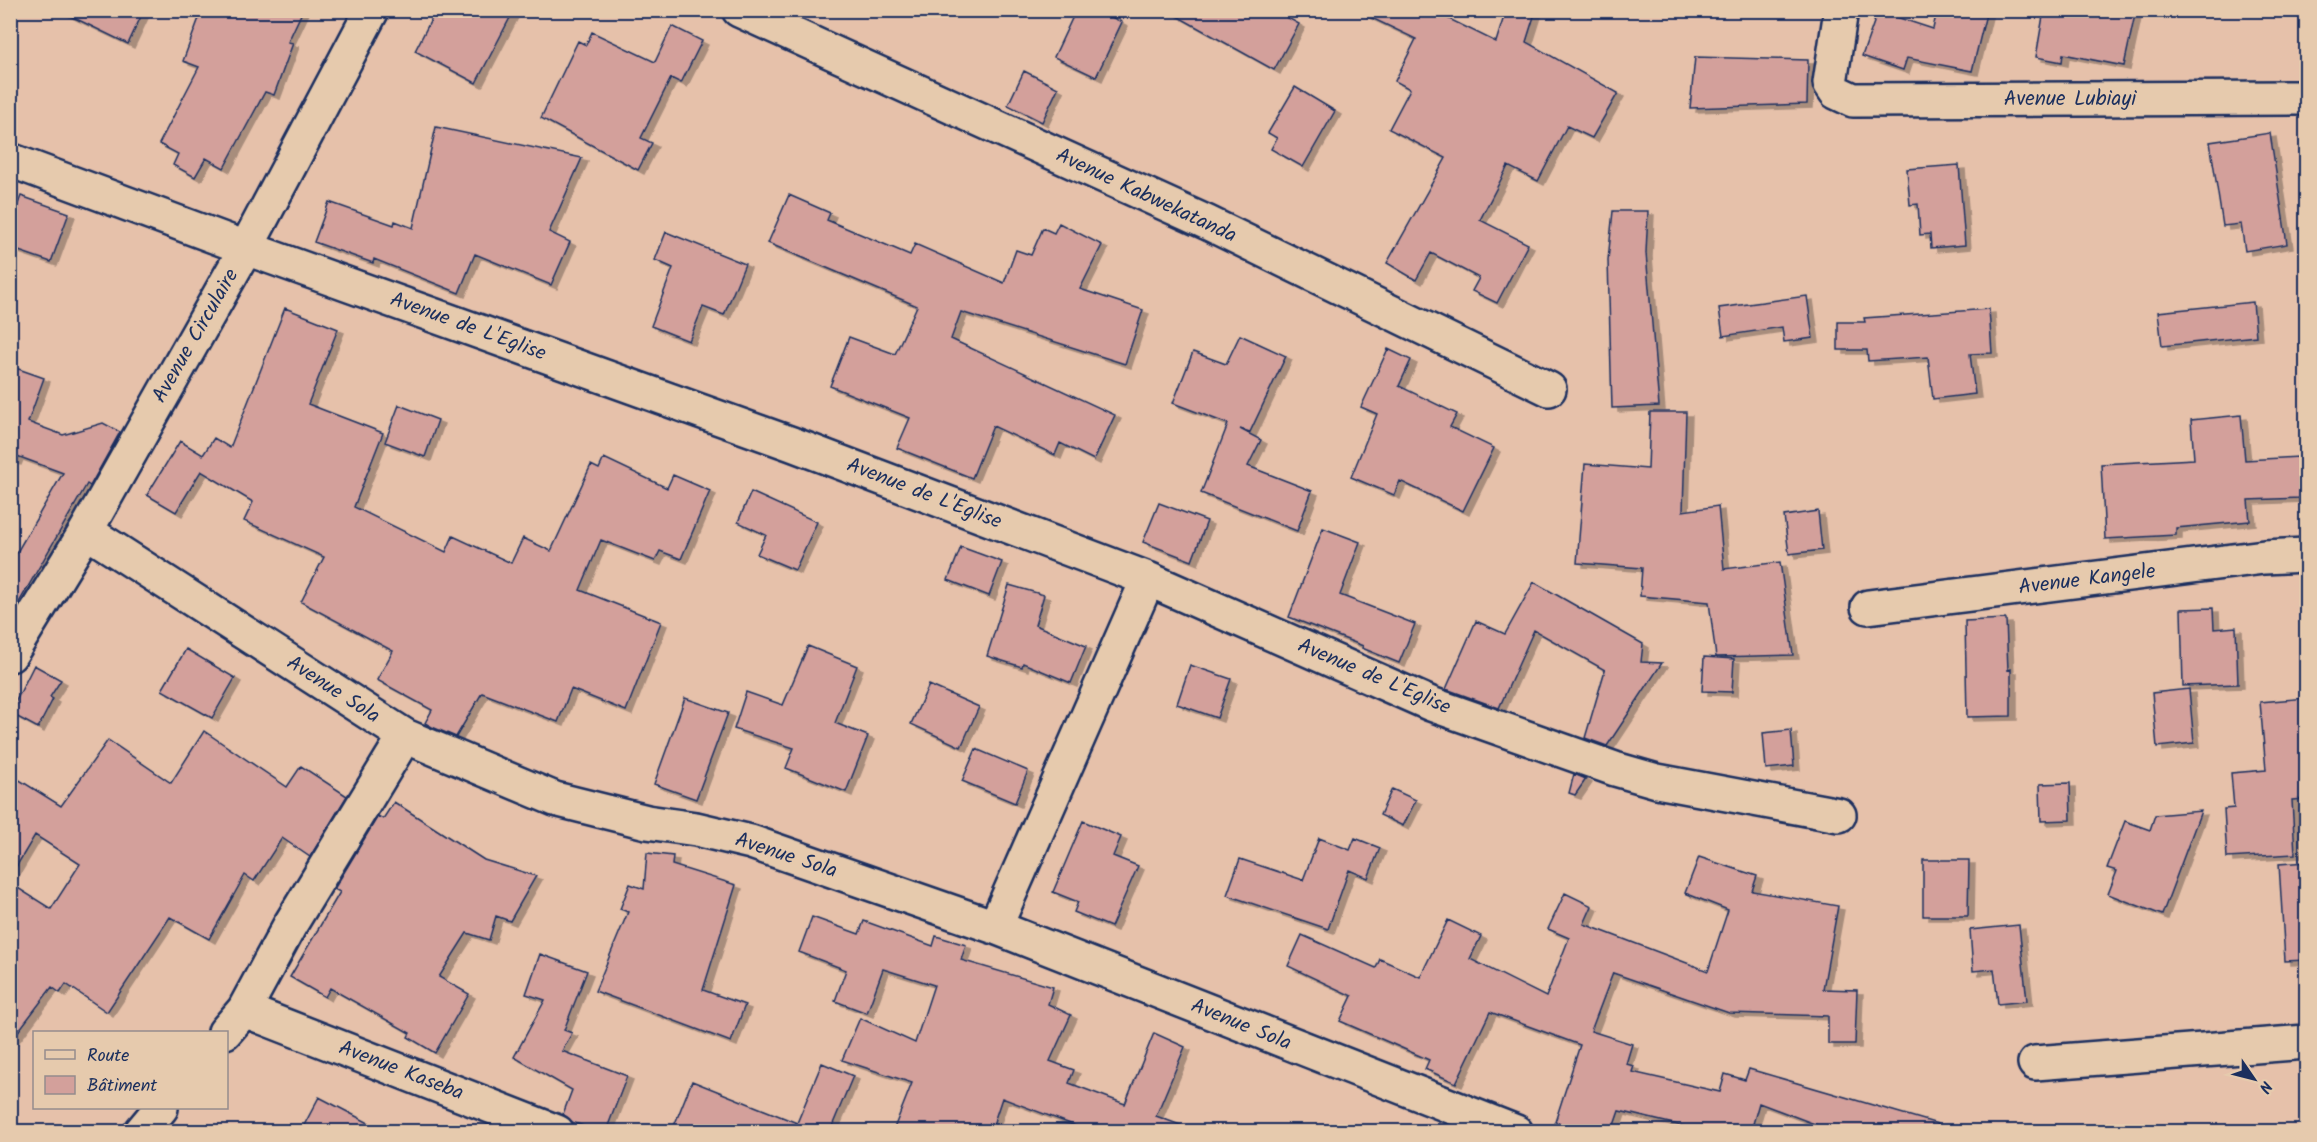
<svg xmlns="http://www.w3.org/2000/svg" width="2317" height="1142" font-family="Kalam,sans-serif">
<defs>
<filter id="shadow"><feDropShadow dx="6" dy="4" stdDeviation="0" flood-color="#0004"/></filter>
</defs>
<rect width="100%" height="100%" fill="#e6c1aa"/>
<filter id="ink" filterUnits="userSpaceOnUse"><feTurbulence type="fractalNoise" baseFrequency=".0167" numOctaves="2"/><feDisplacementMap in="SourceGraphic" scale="12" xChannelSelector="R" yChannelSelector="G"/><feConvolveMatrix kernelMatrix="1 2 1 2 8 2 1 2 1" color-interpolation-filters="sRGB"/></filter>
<g filter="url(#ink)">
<path fill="#d3a09b" stroke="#1b2f5e" stroke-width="1.5" filter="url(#shadow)" d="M58,10H144L128,44Z
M202,10H303L288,42L293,43L274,95L265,92L224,168L206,158L195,177L173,165L178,154L159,144L199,67L183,61Z
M436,10H514L476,83L415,51Z
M1076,10H1096L1122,22L1096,77L1054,57Z
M1166,10H1274L1299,24L1274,70Z
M1355,10H1431L1496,42L1506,10H1536L1526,42L1618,93L1592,138L1567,126L1538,181L1508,166L1480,220L1528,244L1497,303L1472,291L1479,278L1431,253L1416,280L1387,263L1446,158L1389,129L1410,89L1395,81L1416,39Z
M1937,10H1987L1972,71L1907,58L1903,70L1862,56L1878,11L1933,29Z
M2044,10H2136L2124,66L2063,54L2062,62L2036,57Z
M672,26L702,41L681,83L671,78L641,138L652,143L638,170L541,118L578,41L586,45L592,32L655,62Z
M1695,57L1808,60L1807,104L1690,108Z
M1024,71L1058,88L1042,122L1008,105Z
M1295,87L1335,111L1303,167L1271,149L1277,138L1268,133Z
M436,127L582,158L549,232L570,242L551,285L475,254L459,293L374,259L373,263L314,242L329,202L394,225L395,221L413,228Z
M2270,133L2287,244L2245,251L2241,224L2223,226L2210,142Z
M1959,165L1965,245L1931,248L1930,234L1920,235L1918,204L1910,205L1907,169Z
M789,195L830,213L827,220L910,255L915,244L1004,283L1016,250L1031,255L1043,228L1054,233L1059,223L1102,245L1080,289L1143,310L1125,364L961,312L951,339L1115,415L1094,460L1060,443L1055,455L993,426L972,478L897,448L910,418L830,386L849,337L895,354L917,306L768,243Z
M21,196L69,213L51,262L10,248V225Z
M1613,211H1648L1646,253L1659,406L1612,408L1608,260Z
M666,232L745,264L724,315L703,307L689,341L651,326L673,268L655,260Z
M1807,296L1813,338L1784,342L1782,327L1723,336L1719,308Z
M2253,302L2256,336L2162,346L2158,312Z
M285,308L338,329L308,404L383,433L354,507L446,552L453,536L511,563L523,538L551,551L591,465L599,469L604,458L667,488L673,475L710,491L681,559L660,551L655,561L601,540L580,590L661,622L626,711L571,689L558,722L482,693L456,737L432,727L425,723L432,710L377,680L393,651L301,602L324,557L244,521L253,502L201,471L176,512L147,495L180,441L203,455L214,438L230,448Z
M1989,309L1992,353L1970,354L1975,394L1933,399L1928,357L1868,361L1867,350H1838V322H1865L1864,318Z
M1240,335L1286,356L1250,432L1240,429L1261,440L1248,466L1312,491L1297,531L1201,493L1228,424L1173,403L1193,352L1226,364Z
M1388,349L1411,360L1399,386L1457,414L1450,427L1494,448L1463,511L1400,481L1394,495L1351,477L1377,414L1361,407Z
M10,366L44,378L28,422L63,435L103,423L120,432L90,486L87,484L10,618V564L63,473L17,456L15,461L10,460Z
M399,405L438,420L425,457L385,442Z
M1650,412H1686L1683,511L1718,506L1724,569L1780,562L1793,655L1716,657L1709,602L1640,596L1642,568L1577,563L1585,464L1648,469Z
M2241,415L2245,460L2299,457L2300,498L2248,500L2250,521L2176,528V535L2105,539L2101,464L2194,459L2191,420Z
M751,492L817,522L795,570L757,554L766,535L738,522Z
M1159,503L1207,521L1192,561L1143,542Z
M1818,511L1822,550L1789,554L1784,516Z
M1323,528L1360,542L1340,595L1415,624L1399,663L1362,648L1363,646L1289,617Z
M961,547L1002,562L989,596L948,580Z
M1534,582L1643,644L1641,662L1662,663L1607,746L1585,738L1605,670L1534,630L1499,708L1446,689L1476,621L1505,634Z
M1009,585L1044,595L1035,625L1086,646L1071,683L1023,663L1022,667L987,656Z
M2213,608L2214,629L2236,627L2238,684L2183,686L2181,609Z
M2006,619L2008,670L2011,669V716L1967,717L1965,621Z
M808,646L857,666L835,723L868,736L846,792L786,768L794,748L734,729L746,692L783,705Z
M186,649L235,678L212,718L162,690Z
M1704,657L1734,659L1732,692L1702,691Z
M34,665L61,680L50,697L53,699L38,728L10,713Z
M1190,665L1231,679L1217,718L1177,704Z
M929,685L979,707L961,747L911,724Z
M2189,689L2194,743L2157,747L2152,693Z
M685,698L728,713L696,799L654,784Z
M2307,698V799L2292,800L2295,854L2227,858L2224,809L2234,808L2231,773L2266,770L2260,702Z
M1791,730L1794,766L1766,769L1763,733Z
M204,731L287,787L301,766L347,796L310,857L282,838L254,881L245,875L209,939L170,917L107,1012L66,984L60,993L52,987L10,1042V883L51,909L80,864L35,835L10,877V774L61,806L108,740L171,783Z
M976,749L1028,771L1015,803L962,781Z
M1574,774L1586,779L1575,795L1569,793Z
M2070,783L2071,820L2041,821L2040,784Z
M1392,789L1416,800L1403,826L1380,815Z
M394,802L484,860L536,876L510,921L496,916L489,940L467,933L439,977L469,994L435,1053L408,1037L410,1033L330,988L325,997L290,977L340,892L334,889L378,816L383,819Z
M2201,811L2162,915L2108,894L2117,871L2107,868L2125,821L2150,830L2155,815Z
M1083,821L1121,837L1113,856L1138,866L1111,927L1074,912L1078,902L1053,892Z
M1319,838L1350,850L1355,838L1380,848L1368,878L1349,870L1328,929L1227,895L1240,859L1303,880Z
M647,853L673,856L672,865L736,885L703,990L745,1005L731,1042L595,991L628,912L620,909L630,884L644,889Z
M1699,857L1757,876L1752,891L1838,906L1823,989L1857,990L1855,1044H1828V1016L1729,1013L1613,973L1591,1031L1632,1044L1626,1064L1634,1066L1632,1072L1720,1092L1725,1074L1745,1080L1749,1069L1938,1124L1937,1131H1833L1759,1103L1751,1131H1703L1619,1111L1612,1131H1584L1555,1122L1580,1045L1490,1012L1456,1083L1425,1069L1429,1060L1340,1021L1352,996L1288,966L1302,935L1376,968L1380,959L1420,977L1448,920L1481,936L1470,959L1546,997L1569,938L1548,929L1565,893L1592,906L1584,924L1708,971L1728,910L1685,893Z
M1923,860H1969L1968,916H1923Z
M2307,862V960L2285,961L2279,864Z
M812,917L859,934L864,921L933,946L936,936L966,945L961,960L1053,987L1048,1004L1071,1015L1050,1061L1074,1070L1069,1083L1125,1104L1154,1033L1185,1047L1156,1116L1191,1129V1131H1089L1002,1098L991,1131H893L912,1083L842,1060L860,1018L915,1043L934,985L883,969L867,1013L835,1001L846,970L799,952Z
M2019,925L2027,1001L1998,1004L1994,969L1973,971L1970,930Z
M540,954L587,971L564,1030L572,1033L562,1051L627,1076L606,1131H598L572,1122L563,1114L572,1090L514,1057L545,1000L526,994Z
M822,1063L853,1076L830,1131H672L692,1081L797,1123Z
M319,1097L384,1131H301Z"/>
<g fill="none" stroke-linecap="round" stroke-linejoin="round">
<g stroke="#1b2f5e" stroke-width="38">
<path id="street" d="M739,10L1208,223L1549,389
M1841,10L1830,83L1836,92L1853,100L2306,98
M10,160L246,248L792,444L1148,579L1431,704L1615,769L1657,781L1839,815
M86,531L405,736L555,799L647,822L696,829L751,842L995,927L1516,1132
M1868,607L2264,557L2306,555
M10,655L86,531L246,248L372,10
M995,927L1148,579
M244,1010L557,1132
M225,1032L244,1010L290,925L405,736
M2035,1063L2306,1042
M141,1132L161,1108"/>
</g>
<use href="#street" stroke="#e6caad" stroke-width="33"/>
</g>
</g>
<g text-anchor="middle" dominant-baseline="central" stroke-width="4.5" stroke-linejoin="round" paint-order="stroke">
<g font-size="21" fill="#1b2f5e" stroke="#e6caad">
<text x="2070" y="99">Avenue Lubiayi</text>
<text transform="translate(1146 196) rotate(25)">Avenue Kabwekatanda</text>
<text transform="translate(468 327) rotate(20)">Avenue de L'Eglise</text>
<text transform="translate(196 336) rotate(-60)">Avenue Circulaire</text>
<text transform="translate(924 494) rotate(21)">Avenue de L'Eglise</text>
<text transform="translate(2087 580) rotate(-7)">Avenue Kangele</text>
<text transform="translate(1374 677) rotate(23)">Avenue de L'Eglise</text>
<text transform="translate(333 690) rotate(33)">Avenue Sola</text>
<text transform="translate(786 856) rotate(18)">Avenue Sola</text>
<text transform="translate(1241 1025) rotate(22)">Avenue Sola</text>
<text transform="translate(401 1071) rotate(21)">Avenue Kaseba</text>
</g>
</g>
<rect width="2317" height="1142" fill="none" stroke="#e6caad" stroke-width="36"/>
<rect x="18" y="18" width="2281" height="1106" fill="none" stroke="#1b2f5e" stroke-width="2" filter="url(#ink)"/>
<rect x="33" y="1031" width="195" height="78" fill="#e6caad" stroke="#958c8d" stroke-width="1.5"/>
<rect x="45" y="1050" width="30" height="9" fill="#e6caad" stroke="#958c8d" stroke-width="1.5"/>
<text x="87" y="1061" font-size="18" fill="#1b2f5e">Route</text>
<rect x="45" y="1076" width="30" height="18" fill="#d3a09b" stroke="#958c8d" stroke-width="1.5"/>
<text x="87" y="1091" font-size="18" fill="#1b2f5e">Bâtiment</text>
<g transform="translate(2254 1079) rotate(125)" stroke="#e6caad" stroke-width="4.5" paint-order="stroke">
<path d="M0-4.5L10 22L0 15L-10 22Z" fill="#1b2f5e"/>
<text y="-9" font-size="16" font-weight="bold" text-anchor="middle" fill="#1b2f5e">N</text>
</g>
</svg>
